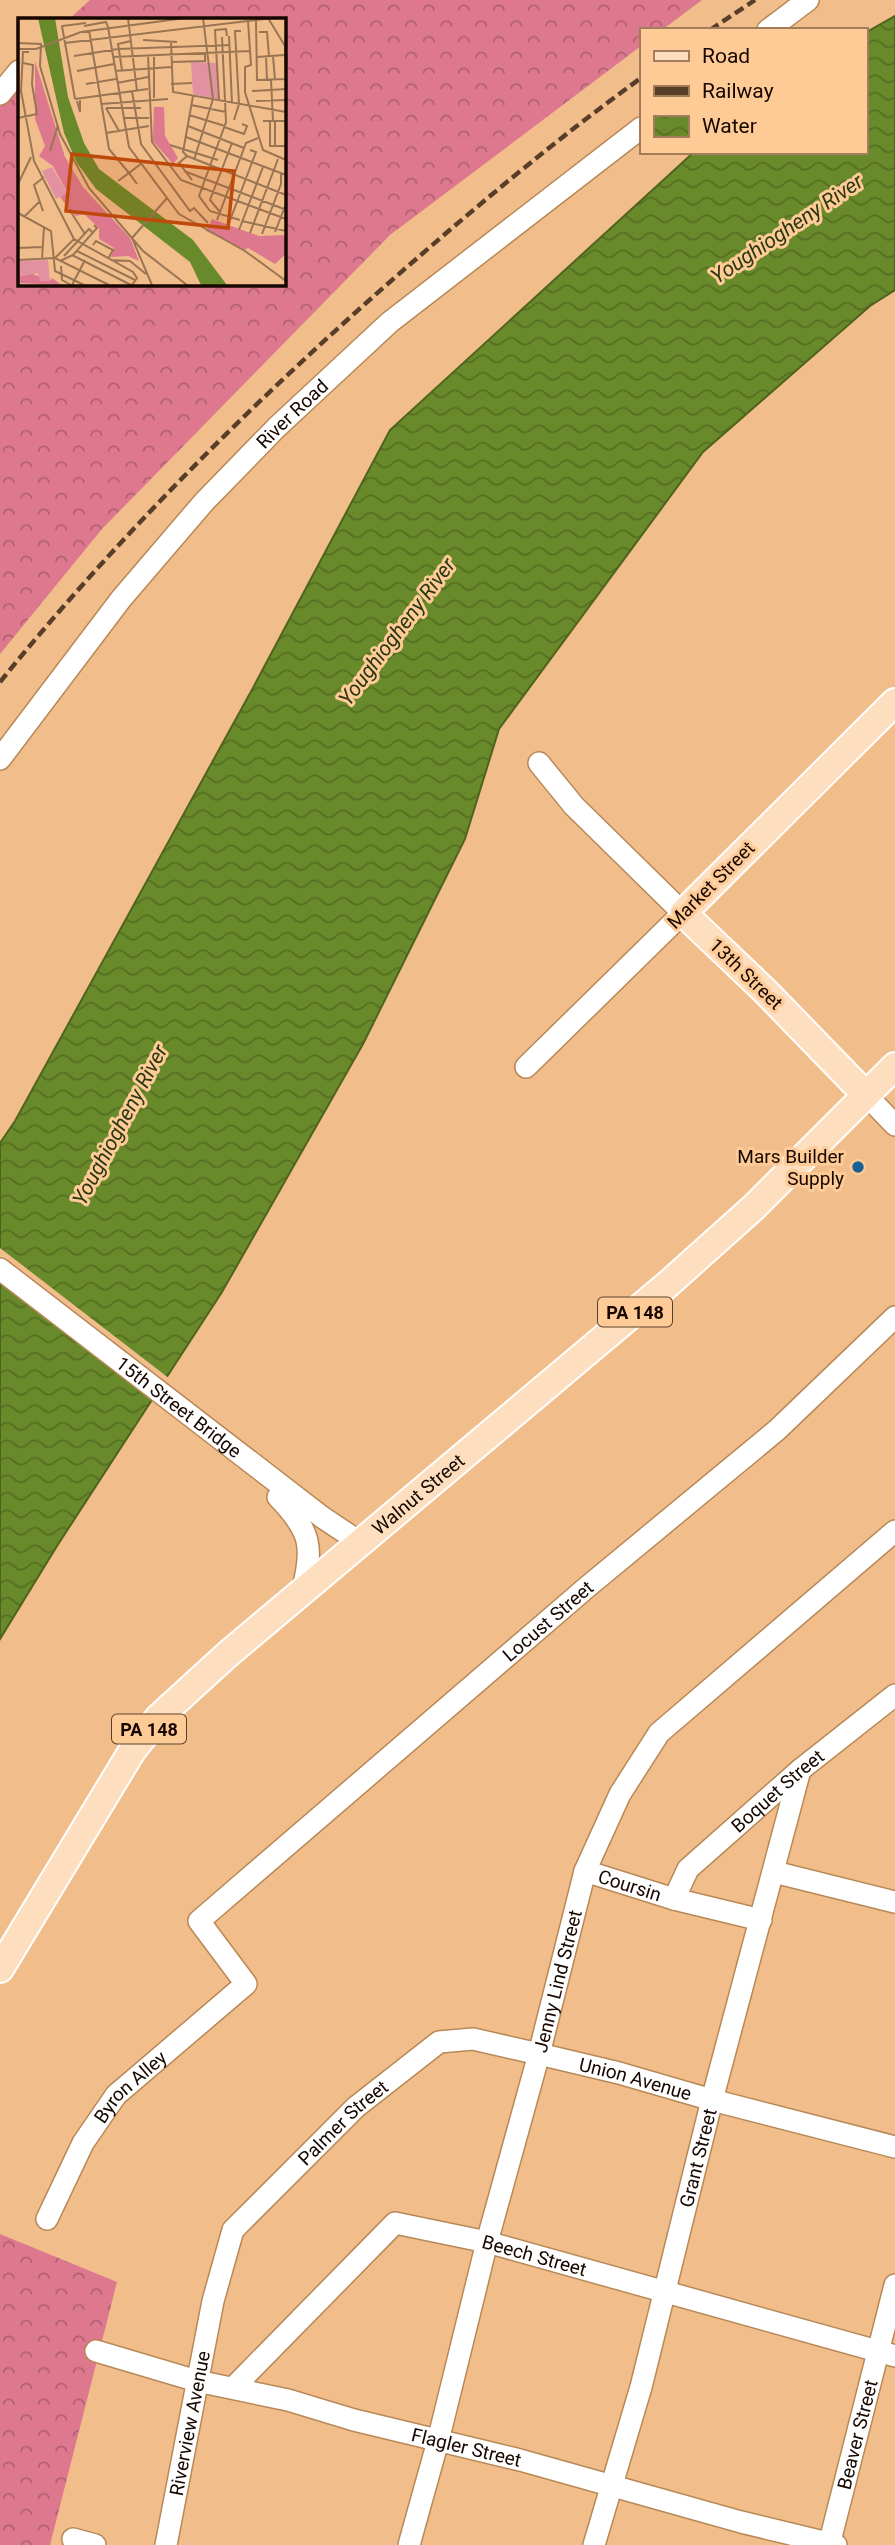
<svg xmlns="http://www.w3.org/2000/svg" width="895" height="2545" font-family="Roboto,sans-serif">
<defs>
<pattern id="forest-crowns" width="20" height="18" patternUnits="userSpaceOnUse" patternTransform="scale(1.75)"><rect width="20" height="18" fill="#dd788f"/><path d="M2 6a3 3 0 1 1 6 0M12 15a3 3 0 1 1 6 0" fill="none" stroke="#b26072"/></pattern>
<pattern id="water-waves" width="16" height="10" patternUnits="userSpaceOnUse" patternTransform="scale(1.75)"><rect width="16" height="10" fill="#698a2a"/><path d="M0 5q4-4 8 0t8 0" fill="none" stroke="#556f22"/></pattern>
</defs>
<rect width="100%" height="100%" fill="#f1be8b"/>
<path fill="url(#forest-crowns)" d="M90,0H702L662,30H641V46L390,235L102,529L0,654V92L19,70V284H284V19H69Z
M0,2234L117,2282L50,2545H0Z"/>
<path fill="url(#water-waves)" stroke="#50631d" stroke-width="2" d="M895,16V290L870,306L703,452L499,729L465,839L363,1044L222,1292L57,1546L0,1639V1143L15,1121L254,686L390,430L694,152H865V33Z"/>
<path fill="#f1be8b" d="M0,1248L170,1379L155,1403L0,1283Z"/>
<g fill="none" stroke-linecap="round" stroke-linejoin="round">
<g stroke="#b88856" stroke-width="24">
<g id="minor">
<path d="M768,30L808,0"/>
<path d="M0,94L19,71"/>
<path id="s1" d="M0,759L121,599L204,502L277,427L390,322L641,128"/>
<path d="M526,1067L683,913L574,806L539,763"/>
<path d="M866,1095L895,1125"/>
<path id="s2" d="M0,1269L322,1517L361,1543"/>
<path d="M278,1497C311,1531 314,1547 302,1592"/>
<path id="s3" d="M585,1871L674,1899L761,1920"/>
<path d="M774,1872L895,1902"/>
<path id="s4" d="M674,1899L688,1869L800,1770L895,1695"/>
<path id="s5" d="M47,2219L83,2143L116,2095L246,1984L199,1921L586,1588L777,1430L895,1317"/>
<path id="s6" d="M96,2351L197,2381L288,2400L354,2420L520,2460L741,2522L836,2545"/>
<path id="s7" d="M234,2387L395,2223L487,2242L895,2356"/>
<path d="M73,2539L95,2545"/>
<path id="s8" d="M166,2545L213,2301L233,2230L356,2107L439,2042L473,2039L539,2054L619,2073L712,2100L895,2147"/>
<path id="s9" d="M409,2545L438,2441L487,2242L539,2054L585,1871L620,1794L659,1733L895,1531"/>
<path id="s10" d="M594,2545L641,2387L712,2100L800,1770"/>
<path id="s11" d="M829,2545L895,2285"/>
</g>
</g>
<g stroke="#fff" stroke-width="30">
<g id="major">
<path d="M866,1095L765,991L683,913L895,702"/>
<path id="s12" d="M0,1969L132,1751L159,1717L228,1654L668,1284L754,1207L895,1066"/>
</g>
</g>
<use href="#minor" stroke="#fff" stroke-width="21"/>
<use href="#major" stroke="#fddebe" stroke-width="26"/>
<path stroke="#583d29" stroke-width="4.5" stroke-dasharray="10 5" stroke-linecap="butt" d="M710,30L755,0
M0,682C115,540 246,409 383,288C466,215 551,143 641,78"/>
</g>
<circle fill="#1b6095" stroke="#fecb97" stroke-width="2.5" cx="858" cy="1167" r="7"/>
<g text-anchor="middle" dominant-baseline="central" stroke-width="6" stroke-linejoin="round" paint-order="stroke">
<g fill="#fecb97" stroke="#5c422d" stroke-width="2">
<rect x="598" y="1297.5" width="74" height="29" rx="5"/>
<rect x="112" y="1714.5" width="74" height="29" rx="5"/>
</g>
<g font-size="18" font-weight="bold" fill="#170700">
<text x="635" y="1312">PA 148</text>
<text x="149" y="1729">PA 148</text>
</g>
<g font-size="19" fill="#170700" stroke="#fecb97">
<text stroke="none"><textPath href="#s1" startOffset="453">River Road</textPath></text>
<text transform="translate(711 885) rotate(-45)">Market Street</text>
<text transform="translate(746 974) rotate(44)">13th Street</text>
<text stroke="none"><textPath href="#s2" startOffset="226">15th Street Bridge</textPath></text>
<text stroke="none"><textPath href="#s12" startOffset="640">Walnut Street</textPath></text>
<text stroke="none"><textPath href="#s5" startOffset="852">Locust Street</textPath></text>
<text stroke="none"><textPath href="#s4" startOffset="152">Boquet Street</textPath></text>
<text stroke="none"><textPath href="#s3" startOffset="47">Coursin</textPath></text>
<text stroke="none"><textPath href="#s9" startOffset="583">Jenny Lind Street</textPath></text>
<text stroke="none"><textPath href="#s8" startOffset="803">Union Avenue</textPath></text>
<text stroke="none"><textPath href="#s5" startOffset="158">Byron Alley</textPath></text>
<text stroke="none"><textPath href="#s8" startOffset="476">Palmer Street</textPath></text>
<text stroke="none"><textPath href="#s10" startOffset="401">Grant Street</textPath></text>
<text stroke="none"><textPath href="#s7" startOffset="373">Beech Street</textPath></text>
<text stroke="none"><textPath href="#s8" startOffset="124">Riverview Avenue</textPath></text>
<text stroke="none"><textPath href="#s11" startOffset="114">Beaver Street</textPath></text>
<text stroke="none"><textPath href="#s6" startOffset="383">Flagler Street</textPath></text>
</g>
<g font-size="19" fill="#170700" stroke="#fecb97" text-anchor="end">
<text x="844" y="1156">Mars Builder<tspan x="844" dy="22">Supply</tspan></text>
</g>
<g font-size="21" font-style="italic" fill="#2a3811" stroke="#fecb97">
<text transform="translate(787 229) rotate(-34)">Youghiogheny River</text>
<text transform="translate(397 632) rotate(-53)">Youghiogheny River</text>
<text transform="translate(120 1125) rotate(-62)">Youghiogheny River</text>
</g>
</g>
<g transform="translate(18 18)">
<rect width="268" height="268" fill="#f1be8b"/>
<path d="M17,43L47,139L65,169L112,220L121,243L110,238L93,239L96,230L81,221V210L66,196L58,198L51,191L42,179L49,174L35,148L21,138L27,128L17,101ZM136,89H146L147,118L160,140L155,146L135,123ZM194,201L241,218L268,217V236L257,246L230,230L227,232L188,213ZM10,254L32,263L34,260L44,267L0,265L1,256Z" fill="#dd788f"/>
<path d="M173,44L199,45L200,81L175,76ZM30,242L32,263H22L20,255L0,259V243Z" fill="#e191a2"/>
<path d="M34,149L49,175L38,181L24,153Z" fill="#e191a2"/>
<path d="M20,0H37L50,79L66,125L81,151L175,222L209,267H183L172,244L78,171L59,145L46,115Z" fill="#698a2a"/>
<path fill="none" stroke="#9a7553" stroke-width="2" d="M110,0L119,73M250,0L267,28L268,61M230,3L233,47L227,49V74L245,132L268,142M238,3L239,62L268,61M66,8L88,4L90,9M90,9L111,129L161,196L227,233L268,263M71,12L91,131L111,155L124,145M241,14H249L251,38M211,18L214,85M204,19L208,104L181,178L192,193L222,202M125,22L159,24M153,24L155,74L268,94M0,25L23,26L22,48L42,116L71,170L125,233L169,267M47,25L255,0M0,31H18L63,14L167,0M11,34H5L3,73L16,143L56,221L115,254L119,260L114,267M130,37L134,124L163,162L268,201M136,37V80M56,38L100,31L211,27M248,38L249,62M255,38L257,62M95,39L232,33M239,39L266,37M153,44L187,43V35M5,45L15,47L14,66M104,52L100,26L113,23M59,53L96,46M97,53L153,49M253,62L255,103M99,65L130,59M68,66L98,61M153,66L174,65M114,73L123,126L172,193L176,190L190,205M234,73L268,71M57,81L44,8L68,5M57,81L130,71M201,82L197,12L208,11L209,18M59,83L62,94V82M238,83L268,82M83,86L150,81M173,87L208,94M88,90H123M88,90L101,113M171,97L207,108M0,100L19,96L14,66M105,100H131M216,102L221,86L217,13H223M245,103H268M252,103V128H268M257,103V128M170,108L226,130M206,109L226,116L229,108L224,106M88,115L131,108M168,119L268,157M152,127L200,142M32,133L40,107M169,138L268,177M169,138L165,134L175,78M169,138L161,145L174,162M176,142L195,81L185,0M166,153L266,191M100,163L111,155L119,166M0,166L13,139M51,191L67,216M25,193L16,167L26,159M202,194L192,182L214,125M0,195L33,213L37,253L66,267M7,198L22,183M199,202L228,125L240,120M224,203L268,213M211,205L238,134L232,132M221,212L245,149M257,214L268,186M232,215L260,141M244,216L263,166V155M75,227L78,223L95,232L90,241M0,230L24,229M59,233L117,262M54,237L113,267M46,238L71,211L75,215M37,240L56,221M24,241L26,209M0,242L37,240L91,267M93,242L112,243L128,256M42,243L55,237L79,210L76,207M43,248L44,262L53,267M54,267L67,242M134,267L114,220L149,180"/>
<path fill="#be490a" fill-opacity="0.15" stroke="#be490a" stroke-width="3.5" d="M54,136L216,153L210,210L48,193Z"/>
<rect width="268" height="268" fill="none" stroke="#170700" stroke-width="3.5"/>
</g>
<rect x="640" y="28" width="228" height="126" fill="#fecb97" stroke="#a27d5b" stroke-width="2"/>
<rect x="654" y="51" width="35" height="10" fill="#fddebe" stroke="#a27d5b" stroke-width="2"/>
<text x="702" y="63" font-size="21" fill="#170700">Road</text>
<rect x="654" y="86" width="35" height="10" fill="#583d29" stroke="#a27d5b" stroke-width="2"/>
<text x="702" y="98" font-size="21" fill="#170700">Railway</text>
<rect x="654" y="116" width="35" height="21" fill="url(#water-waves)" stroke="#a27d5b" stroke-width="2"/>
<text x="702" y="133" font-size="21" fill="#170700">Water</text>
</svg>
